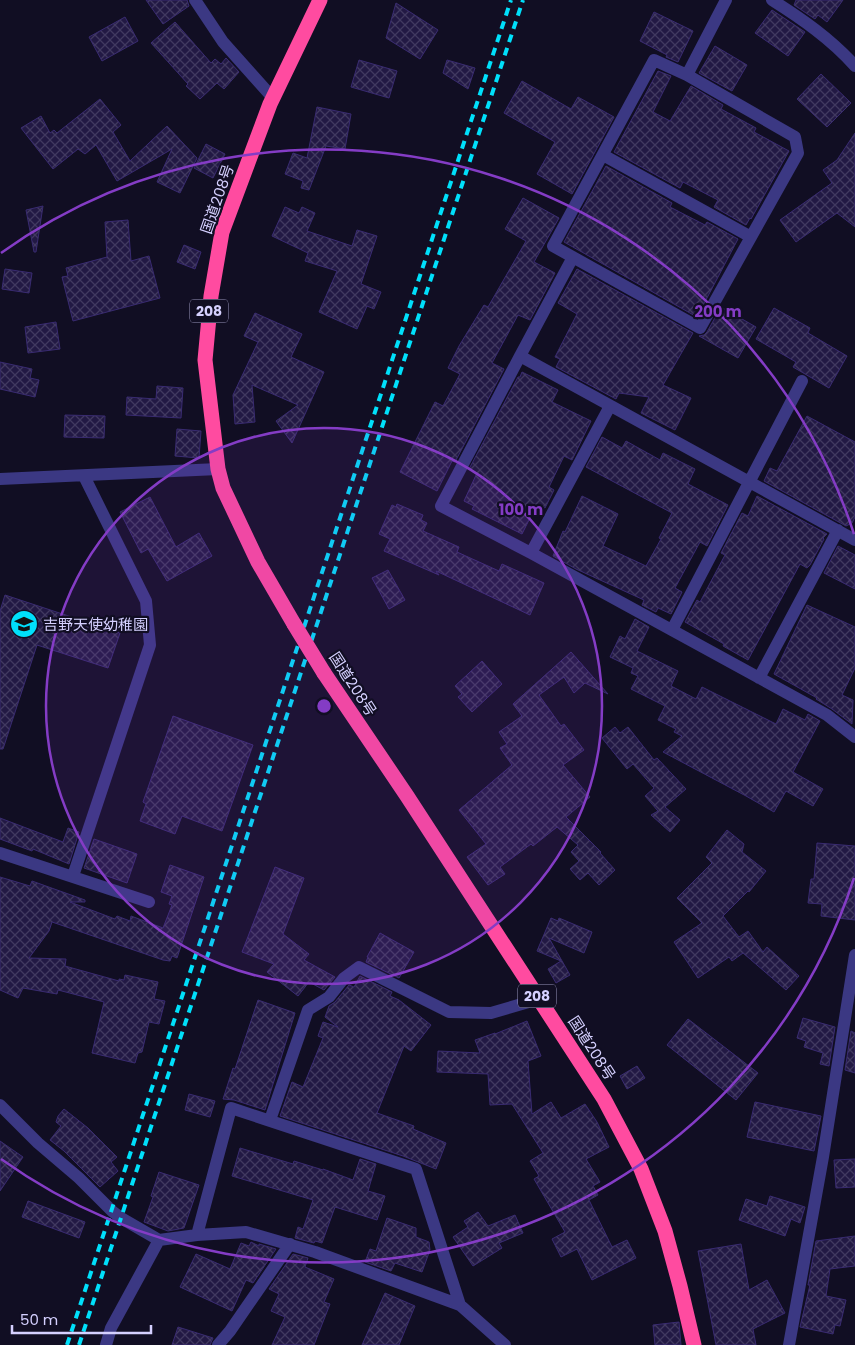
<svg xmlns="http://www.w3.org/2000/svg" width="855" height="1345" font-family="Poppins,'Noto Sans JP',sans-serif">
<defs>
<pattern id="building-cross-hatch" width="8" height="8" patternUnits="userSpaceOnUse" patternTransform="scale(1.25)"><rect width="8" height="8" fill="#221944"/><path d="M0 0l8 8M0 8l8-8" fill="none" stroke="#413960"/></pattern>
</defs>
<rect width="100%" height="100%" fill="#110e23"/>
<path fill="url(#building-cross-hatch)" stroke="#392b71" d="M146,0H187L189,6L163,24Z
M796,0H843L827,22L818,15L815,19L794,5Z
M396,3L438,30L420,59L386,38Z
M772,10L805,32L788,56L755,33Z
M654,12L693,31L678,62L666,57L667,55L640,41Z
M125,17L138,41L102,61L89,37Z
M175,22L211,63L215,59L221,64L226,58L239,72L224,89L217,83L200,99L186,86L188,84L151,43Z
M715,46L747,65L732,91L699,73Z
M359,60L397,71L389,98L351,87Z
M447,60L475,68L468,89L443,73Z
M658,71L671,76L653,112L670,121L691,86L723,105L721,109L756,128L754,132L789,151L751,219L750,218L746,225L714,207L718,200L683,182L680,188L614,152Z
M821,74L851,103L827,127L797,99Z
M522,81L571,109L578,97L614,117L572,194L537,174L555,142L504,113Z
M100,99L121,125L113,132L130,161L167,126L197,158L180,193L157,182L172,149L117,181L96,145L85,154L78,149L53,169L21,128L41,116L50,133L54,130L57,133Z
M317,107L351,114L345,149L326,146L309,190L301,188L303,181L285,174L293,153L307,158Z
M855,133V227L837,213L796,242L780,220L832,183L823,170L837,160Z
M206,144L225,154L213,178L194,168Z
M606,166L672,203L670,207L705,225L707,222L738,239L697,317L564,242Z
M523,198L559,218L534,262L555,273L530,320L518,315L492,363L504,369L455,462L452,461L437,491L400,472L435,402L443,406L460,374L448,368L459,346L484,305L488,307L526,241L505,229Z
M43,206L36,252H34L26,210Z
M285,207L299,213L302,207L315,213L307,231L352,246L357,230L377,236L361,284L381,292L374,309L367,306L357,329L319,312L337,271L305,261L308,253L272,236Z
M128,220L131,261L149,256L160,298L73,321L62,277L68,276L66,268L107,257L105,222Z
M184,245L201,252L195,269L177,262Z
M5,269L32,273L29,293L2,289Z
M577,269L693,333L663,385L691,398L675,430L641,413L649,397L619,393L616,399L556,367L560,359L555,357L577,314L558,303Z
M721,307L756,327L738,358L699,336L704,335L707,332Z
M774,308L810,328L808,333L847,356L829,388L793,367L796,362L756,339Z
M255,313L302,334L291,357L324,372L292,443L276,421L298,405L252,385L255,422L235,424L233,395L258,342L244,336Z
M56,322L60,349L28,353L25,327Z
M0,362L32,369L30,378L39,380L35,397L0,389Z
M522,372L558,390L552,402L591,421L572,460L564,456L549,487L554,490L545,508L537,504L522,534L472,509L474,506L464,501L477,473L469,469L518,377H520Z
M157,386L183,388L181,418L126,415L127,397L156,399Z
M65,415L105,416L104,438L64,437Z
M807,416L855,442V517L852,523L846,526L764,481L770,468L777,471Z
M177,429L201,431L199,458L175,456Z
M602,437L622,448L626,441L660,460L663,453L695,469L688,484L728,505L707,546L700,542L675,588L682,592L671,614L658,608L656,612L642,605L644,600L576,569L553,556L563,531L565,532L582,496L618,514L603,546L646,566L661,539L659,538L672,513L586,467Z
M757,496L827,534L823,538L824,539L810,565L807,568L800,564L748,660L723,646L724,644L685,622L697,600L700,602L725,555L721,553L742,513L748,516Z
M150,497L176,547L199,533L212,556L167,581L148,549L141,553L120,512Z
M397,504L423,515L421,520L427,523L423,531L459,547L457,552L499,571L502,564L544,583L530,615L436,571L439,575L384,551L390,539L379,534L392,505L396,507Z
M838,546L855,555V589L824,573Z
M388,570L405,600L389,609L372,578Z
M5,595L120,633L108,668L37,645L3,749H0V611Z
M807,605L855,627V668L842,695L853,700L852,724L832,709L816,699L817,698L774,674Z
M635,619L649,627L637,651L678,671L671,686L696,699L702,687L776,724L783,709L805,720L808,714L820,721L793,772L823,789L813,806L786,791L774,812L746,796L663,752L682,736L674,732L676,729L658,720L665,706L631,689L638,676L631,673L633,668L610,657L620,636L625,639Z
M571,652L608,694L585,683L574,693L564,677L539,695L561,726L564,724L584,750L563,765L590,797L566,817L601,852L600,853L615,870L599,885L588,873L580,880L570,869L579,861L571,852L578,845L557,827L533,846L531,844L500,867L505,874L488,885L467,857L486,844L459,810L512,765L500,748L507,744L499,732L522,716L513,704Z
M482,661L502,684L472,712L458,697L462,694L455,686Z
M173,716L253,745L222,831L182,816L175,834L140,821L146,804L143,802Z
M615,727L620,733L628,727L654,760L657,758L686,789L665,807L680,820L670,832L651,815L658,811L645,796L654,788L633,764L627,769L602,738Z
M0,818L63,842L68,828L79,832L69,864L33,849L32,851L0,839Z
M727,830L744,844L742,852L766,871L749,892L748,891L723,916L739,937L748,931L763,952L767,947L799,976L786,990L743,953L732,961L729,957L698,978L674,942L702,923L677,898L712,863L706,857Z
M94,839L137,854L127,883L84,868Z
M817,843L855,846V920L821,916L822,904L808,903L811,879H814Z
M170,865L204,877L177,958L172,956L170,961L163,960L52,922L49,931L29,958L66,959L65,966L119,981V979L124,980L125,975L158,982L154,999L165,1001L159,1024L149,1022L142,1052L138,1053L135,1063L92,1053L104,1002L58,990L57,994L23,988L18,998L0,990V877L30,886L32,881L85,900V902H70L115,919L117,916L130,921L131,916L163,928L172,905L169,904L172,896L161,892Z
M275,867L304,878L283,934L309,954L304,960L335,977L324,990L309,982L298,996L267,972L274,964L242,952Z
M551,918L558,921L559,918L592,932L584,953L549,938L570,975L556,983L548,969L561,961L537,951Z
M380,933L414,952L399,978L366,962L368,957H367Z
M360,976L392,992L390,996L399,1000L431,1025L411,1051L404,1046L377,1113L414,1126L413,1129L446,1143L436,1169L403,1156L280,1116L292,1082L303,1087L323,1038L318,1036L323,1022L338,1027L325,1017L329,1006L335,1002L349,985L354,987Z
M258,1000L295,1013L265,1110L234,1100L223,1099L233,1068L235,1069Z
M803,1018L835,1027L829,1066L820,1064L823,1053L804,1047L806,1041L797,1038Z
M688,1019L758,1073L736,1100L667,1045Z
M527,1021L541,1056L528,1061L532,1114L551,1102L561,1118L585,1104L597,1122L609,1147L586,1159L600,1182L593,1186L598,1195L589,1200L612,1247L627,1240L636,1258L592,1280L577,1249L561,1257L552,1239L565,1232L534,1179L539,1176L530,1161L543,1153L512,1104L490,1105L488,1074L437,1072L438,1051L480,1053L475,1040L495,1033V1034Z
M851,1031L855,1033V1073L845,1070Z
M637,1066L645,1078L627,1089L620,1076Z
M189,1094L215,1101L210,1117L185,1110Z
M755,1102L821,1116L814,1151L747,1137Z
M64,1109L88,1128L117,1157L111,1162L118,1171L100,1187L64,1151L50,1140L61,1126L56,1122L58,1116Z
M0,1141L23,1157L0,1191Z
M240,1148L293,1164L294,1161L323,1170V1169L353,1180L360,1159L376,1164L368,1191L385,1196L377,1220L335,1207L322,1243L315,1241L314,1243L295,1238L298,1227L303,1229L313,1200L232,1176Z
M855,1159V1187L836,1188L834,1160Z
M159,1172L199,1185L184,1228L168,1231L144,1222L153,1197L151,1196Z
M770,1196L805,1207L800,1223L791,1219L785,1236L739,1220L746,1199L767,1206Z
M28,1201L85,1222L79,1238L22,1217Z
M478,1212L488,1226L515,1215L523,1233L499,1243L502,1248L473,1266L453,1237L468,1227L464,1221Z
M387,1218L416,1228V1237L429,1242L430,1250L422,1272L395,1263L391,1271L365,1262L370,1249L376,1251Z
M855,1236V1266L830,1269L826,1296L846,1300L840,1326L835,1325L833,1334L800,1327L810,1285H808L816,1241Z
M251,1242L259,1246V1244L276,1249L253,1283L246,1280L232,1311L180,1287L196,1254L230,1269L241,1243L249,1246Z
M741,1244L749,1290L767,1280L785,1313L753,1329L756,1345H716L698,1251Z
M293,1254L308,1258L305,1267L334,1279L324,1302L330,1304L314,1345H272L285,1317L271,1311L279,1294L269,1289Z
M385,1293L415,1306L399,1345H362Z
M679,1322L681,1345H655L653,1325Z
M178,1327L213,1338L210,1345H172Z"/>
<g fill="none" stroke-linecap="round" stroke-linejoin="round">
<path stroke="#3b3883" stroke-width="12" d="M195,0L223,42L273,98
M772,0C802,19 831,39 855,66
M654,60L687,75L795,137L798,153L700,328L553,246Z
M687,75L726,0
M603,155L751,237
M520,356L573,257
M0,479L218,469
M855,540L520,356L441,506L531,553L827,715L855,737
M531,553L610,406
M672,630L802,381
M759,678L838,530
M0,853L149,902
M73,876L150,645L146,601L84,476
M0,1105L38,1143L79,1178L112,1211L121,1218L159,1240L197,1235L246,1232L315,1252L460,1305L505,1345
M270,1120L308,1010L329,997L344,978L359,967L449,1012L491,1013L539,999
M197,1235L231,1108L416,1169L460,1305
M106,1345L111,1328L159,1240
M218,1345L230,1331L290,1244
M789,1345L823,1157L855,955"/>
<path stroke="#ff4ba0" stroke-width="15" d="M294,624L258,562L223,488L218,469L205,360L211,296L222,232L270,104L320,0
M324,673L407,796L604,1099L641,1169L665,1231L680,1286L694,1345"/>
<path stroke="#00e0fb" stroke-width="4" stroke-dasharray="8 6" stroke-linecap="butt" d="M67,1345L511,0
M79,1345L523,0"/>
<path stroke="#ff4ba0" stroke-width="15" d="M294,624L324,673"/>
</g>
<circle cx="324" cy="706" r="278" fill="#843cc5" fill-opacity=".12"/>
<g fill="none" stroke="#843cc5" stroke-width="2.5">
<circle cx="324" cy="706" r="278"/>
<path d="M854 878A557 557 0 0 1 1 1159M1 253A557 557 0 0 1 854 534"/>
</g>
<defs>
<g id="school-disc" transform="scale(1.4375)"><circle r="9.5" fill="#00e0fb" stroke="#110e23"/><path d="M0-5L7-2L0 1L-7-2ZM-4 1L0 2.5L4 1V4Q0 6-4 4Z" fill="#111"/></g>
</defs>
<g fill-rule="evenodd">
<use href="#school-disc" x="24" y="624"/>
</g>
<g text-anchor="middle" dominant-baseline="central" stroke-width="4.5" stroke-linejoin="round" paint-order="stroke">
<g fill="#110e23" stroke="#9a96bd" stroke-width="1">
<rect x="190" y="299.5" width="38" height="23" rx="4"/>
<rect x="518" y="984.5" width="38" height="23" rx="4"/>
</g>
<g font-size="14" font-weight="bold" fill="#d5d0ff">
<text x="209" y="311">208</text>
<text x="537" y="996">208</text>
</g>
<g font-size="15" fill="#d5d0ff" stroke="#110e23">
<text transform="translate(217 199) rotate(-71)">国道208号</text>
<text transform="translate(353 684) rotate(57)">国道208号</text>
<text transform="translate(592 1048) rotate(57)">国道208号</text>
</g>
<g font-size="15" fill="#d5d0ff" stroke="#110e23" text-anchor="start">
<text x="43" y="624">吉野天使幼稚園</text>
</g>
</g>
<circle cx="324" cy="706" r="8" fill="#843cc5" stroke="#110e23" stroke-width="2.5"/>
<g font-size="15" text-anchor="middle" font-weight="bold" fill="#843cc5" stroke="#110e23" stroke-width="4.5" stroke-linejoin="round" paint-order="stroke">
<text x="718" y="317">200 m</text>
<text x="521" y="515">100 m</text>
</g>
<path d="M12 1325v8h139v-8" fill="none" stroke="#d5d0ff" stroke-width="2.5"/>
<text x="20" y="1325" font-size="15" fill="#d5d0ff" stroke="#110e23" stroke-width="4" paint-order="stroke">50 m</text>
</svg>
